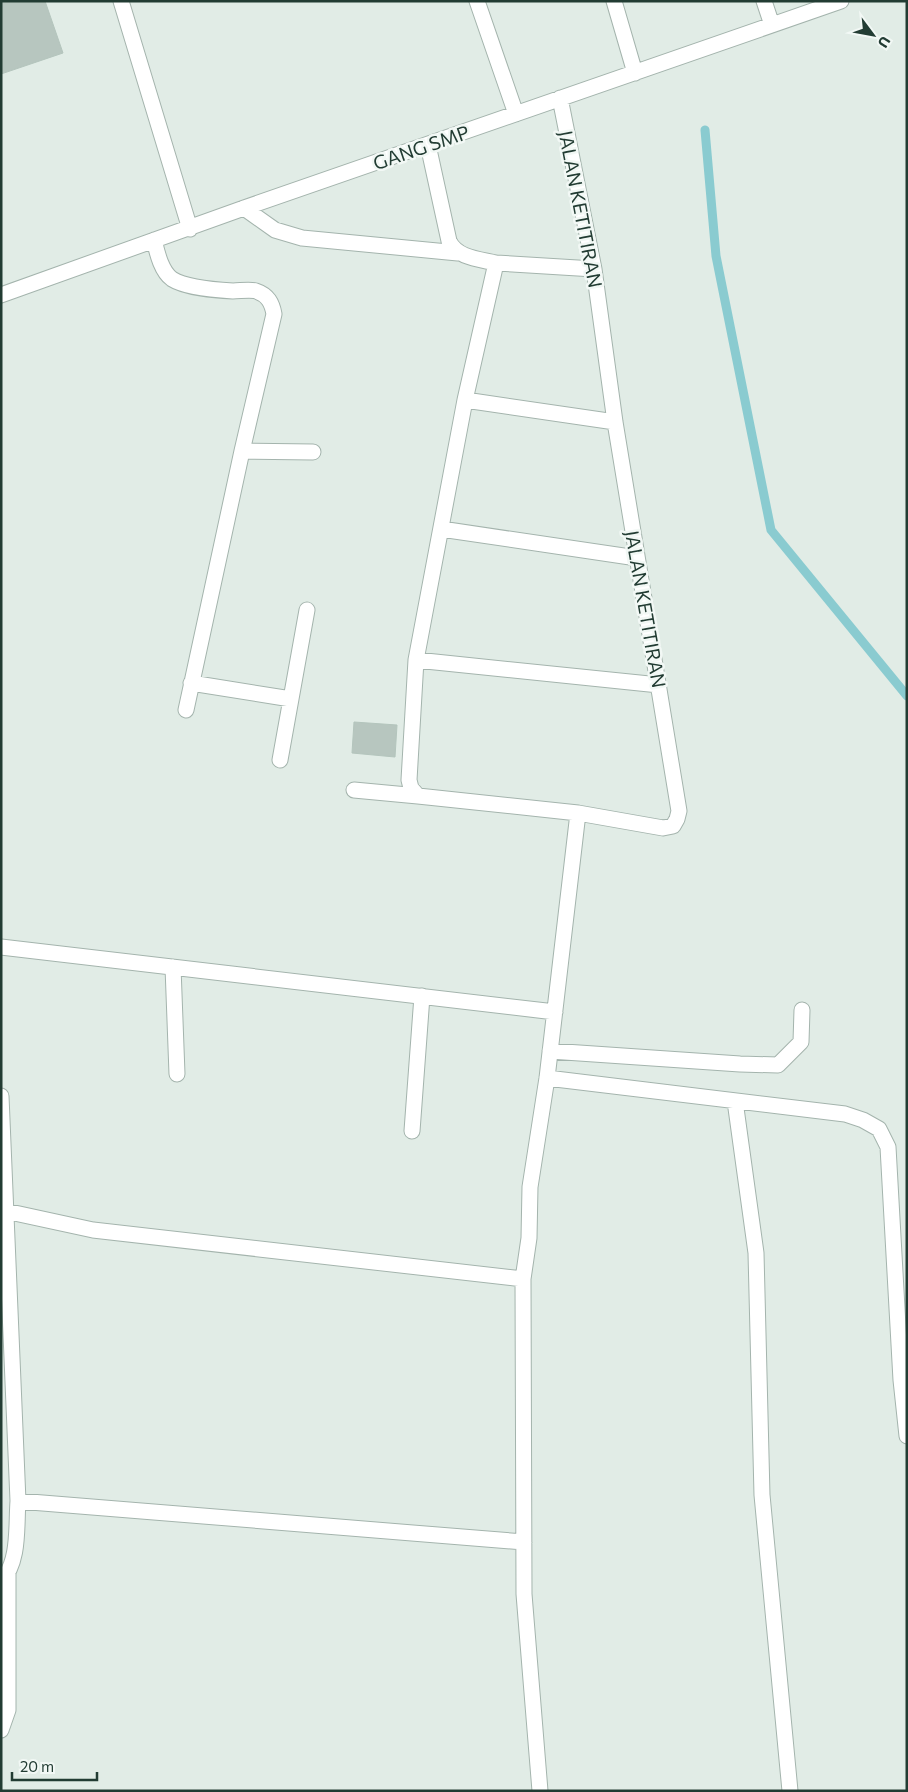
<svg xmlns="http://www.w3.org/2000/svg" width="908" height="1792" font-family="Commissioner,sans-serif">
<rect width="100%" height="100%" fill="#e1ece6"/>
<g fill="none" stroke-linecap="round" stroke-linejoin="round">
<path stroke="#8acbd0" stroke-width="9" d="M705,130L716,256L771,530L907,696"/>
</g>
<path fill="#b7c6bf" stroke="#b4c5bd" d="M1,1H45L63,53L1,74Z
M354,722L397,725L395,757L352,753Z"/>
<g fill="none" stroke-linecap="round" stroke-linejoin="round">
<g stroke="#a4b4ad" stroke-width="17">
<path id="minor" d="M121,1L190,229
M477,1L516,114
M614,1L635,73
M764,1L772,25
M428,145L449,241C457,258 479,259 496,263L465,400L416,660L409,780L411,788L418,796L578,813L663,828L673,826L677,819L679,811L615,422L594,269L560,98
M244,208L275,230L302,238L458,253
M154,240C157,252 161,271 172,279C186,288 216,290 233,291C240,291 250,289 256,291C268,295 272,303 274,314L242,451L186,710
M496,263L594,269
M1,295L244,208L841,1
M465,400L615,422
M242,451L313,452
M441,529L637,558
M416,660L659,685
M191,683L291,699
M280,760L307,610
M354,790L418,796
M1,947L555,1012
M173,967L177,1074
M550,1051L740,1064L778,1065L801,1042L802,1010
M547,1078L845,1114L863,1120L879,1129L888,1147L901,1380L907,1436
M1,1096L18,1501C16,1527 20,1561 1,1582
M735,1101L756,1253L762,1495L790,1791
M412,1131L422,996
M1,1210L93,1230L523,1279
M18,1501L524,1542
M1,1730L8,1710V1574
M540,1791L524,1594L523,1279L529,1238L530,1187L547,1078L578,813"/>
</g>
<use href="#minor" stroke="#fff" stroke-width="15"/>
</g>
<g text-anchor="middle" dominant-baseline="central" stroke-width="5" stroke-linejoin="round" paint-order="stroke">
<g font-size="19" fill="#223c33" stroke="#f2f8f5">
<text transform="translate(421 147) rotate(-19)">GANG SMP</text>
<text transform="translate(581 209) rotate(79)">JALAN KETITIRAN</text>
<text transform="translate(646 609) rotate(80)">JALAN KETITIRAN</text>
</g>
</g>
<rect width="908" height="1792" fill="none" stroke="#223c33" stroke-width="5"/>
<g transform="translate(873 35) rotate(122)" stroke="#f2f8f5" stroke-width="4" paint-order="stroke">
<path d="M0-4L9 19L0 12L-9 19Z" fill="#223c33"/>
<text y="-8" font-size="14" font-weight="bold" text-anchor="middle" fill="#223c33">U</text>
</g>
<path d="M12 1772v8h85v-8" fill="none" stroke="#223c33" stroke-width="2.5"/>
<text x="20" y="1772" font-size="15" fill="#223c33" stroke="#f2f8f5" stroke-width="4" paint-order="stroke">20 m</text>
</svg>
